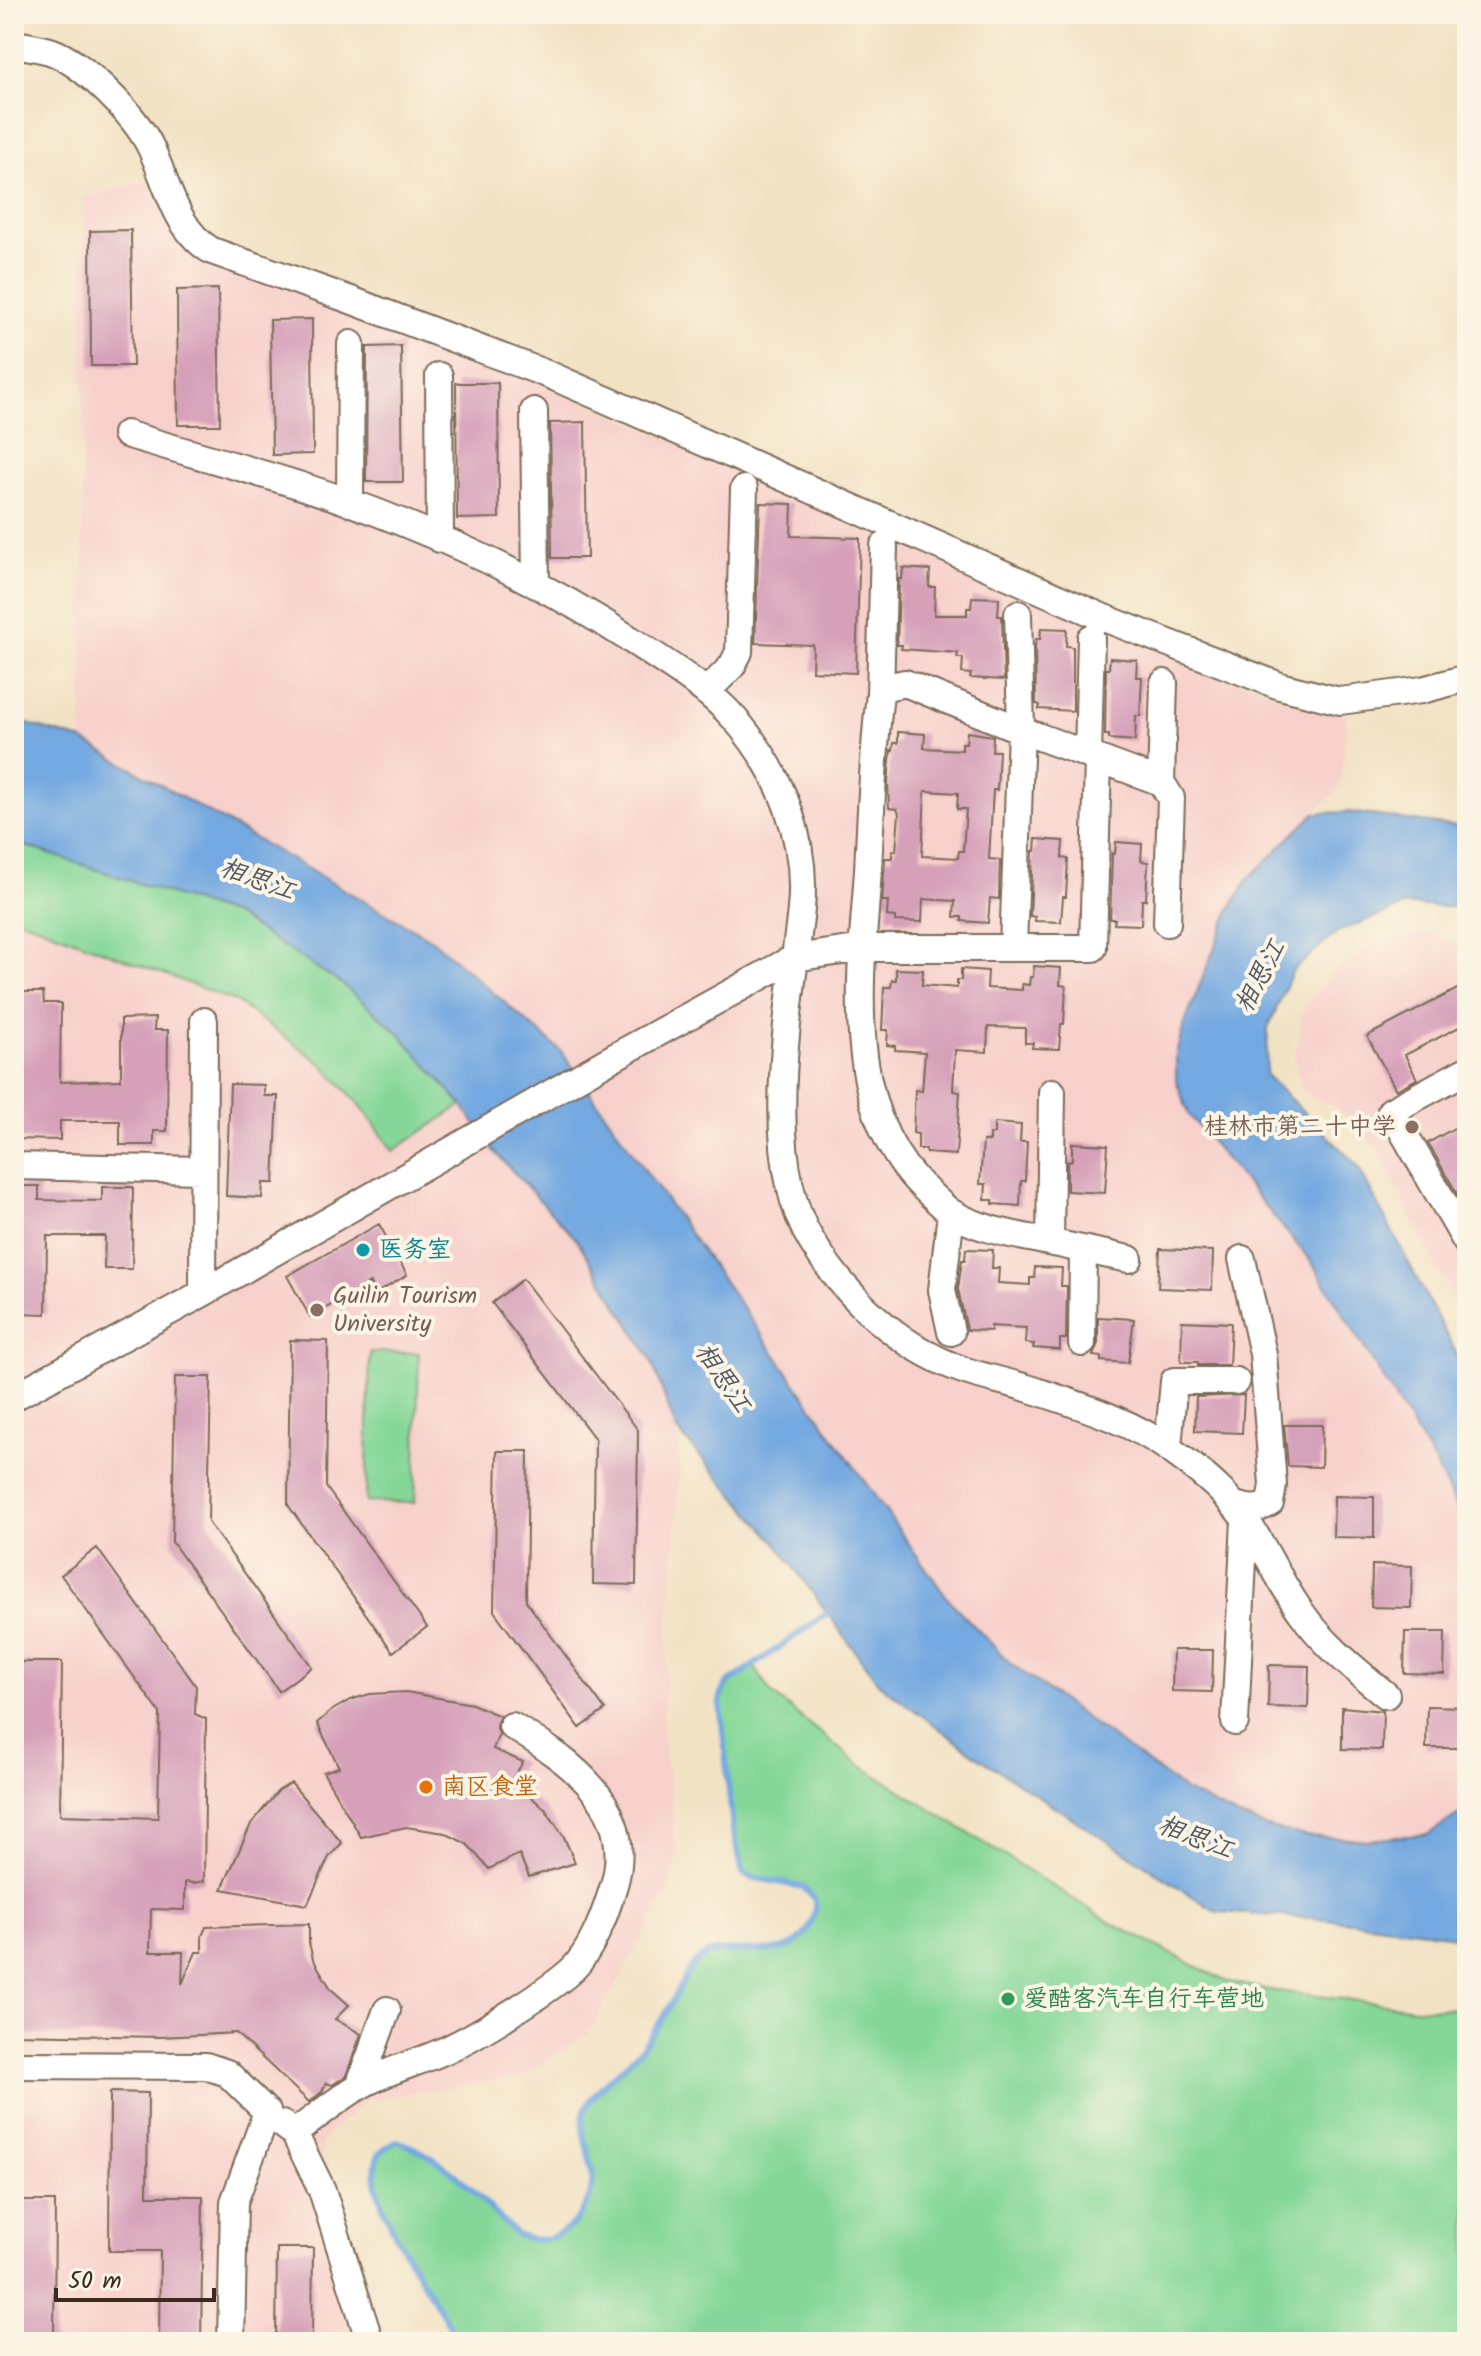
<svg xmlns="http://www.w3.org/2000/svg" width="1481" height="2356" font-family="Kalam,'LXGW WenKai TC',sans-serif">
<rect width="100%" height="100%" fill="#fcf5e5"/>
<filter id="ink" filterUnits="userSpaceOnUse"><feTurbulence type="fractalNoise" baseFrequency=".0125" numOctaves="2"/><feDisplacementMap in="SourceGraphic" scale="16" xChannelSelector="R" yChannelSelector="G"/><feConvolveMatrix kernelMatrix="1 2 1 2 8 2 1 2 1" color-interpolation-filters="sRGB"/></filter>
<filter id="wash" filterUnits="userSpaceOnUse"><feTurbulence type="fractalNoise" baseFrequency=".006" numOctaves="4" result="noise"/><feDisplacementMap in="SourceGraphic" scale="32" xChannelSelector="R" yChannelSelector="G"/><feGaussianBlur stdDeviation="1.8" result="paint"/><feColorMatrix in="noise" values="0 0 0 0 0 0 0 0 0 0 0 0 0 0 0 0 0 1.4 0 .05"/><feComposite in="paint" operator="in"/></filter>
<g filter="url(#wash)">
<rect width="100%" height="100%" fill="#f2e2c4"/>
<path fill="#f7d0cb" d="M146,181L198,254L428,336L1181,656L1308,707L1346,714L1342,773L1338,789L1242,887L1230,909L1184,1025L1176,1080L1189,1115L1311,1261L1435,1463L1467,1529V1809L1428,1834L1367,1840L1306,1836L1270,1828L1234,1815L1186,1791L1010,1663L947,1598L591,1097L494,1151L577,1240L651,1359L676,1429L680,1465L662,1728L677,1852L674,1872L666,1892L589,2034L522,2077L367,2100L326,2136L322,2143L323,2157L386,2342H14V842L398,1032L432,940L82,740L83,197Z
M1428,931L1467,949V1315L1451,1295L1375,1145L1338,1109L1303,1091L1294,1060L1303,1011L1332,972L1371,947Z"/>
<path fill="#84d798" stroke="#60805b" stroke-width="2" d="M14,842L235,915L343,984L398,1032L462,1105L393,1151L362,1107L321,1063L235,1001L14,917Z
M370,1352L419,1353L415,1503L366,1502Z
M754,1666L771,1693L857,1763L1113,1924L1225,1981L1269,1990L1416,2008L1467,2009V2342H459C437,2300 367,2208 376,2163C378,2151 387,2146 397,2141C418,2149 437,2157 455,2172C477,2191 510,2247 542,2240C557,2237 568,2229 578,2218C612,2176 577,2155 584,2115C588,2089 623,2070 639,2052C649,2040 659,2026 666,2012C676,1996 686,1966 702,1957C735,1938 786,1967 808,1928C814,1919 816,1910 815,1900L803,1887L746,1876C729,1855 722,1735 720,1702C723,1684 739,1676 754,1666Z"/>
<path fill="#73a8e0" stroke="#57697f" stroke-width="2" d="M14,720L82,740L432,940L561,1051L947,1598L1010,1663L1186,1791L1234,1815L1270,1828L1306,1836L1367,1840L1428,1834L1467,1809V1940L1426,1931L1326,1919L1217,1912L978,1757L879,1684L775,1541L676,1429L651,1359L577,1240L494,1151L462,1105L398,1032L342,984L234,915L14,842Z
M1349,812L1467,828V908L1406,905L1337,932L1293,970L1268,1028L1266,1075L1357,1165L1467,1374V1529L1435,1463L1311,1261L1189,1115L1176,1080V1054L1184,1025L1230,909L1249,878L1315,813Z"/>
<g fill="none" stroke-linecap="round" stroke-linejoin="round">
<path stroke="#73a8e0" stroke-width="6" d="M459,2342C437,2300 367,2208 376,2163C378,2151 387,2146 397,2141C452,2160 476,2196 517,2235C534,2242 547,2241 563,2232C572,2227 579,2218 584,2209C608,2168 572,2137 586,2108C598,2084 624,2070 640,2050C661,2024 676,1995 692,1966C720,1931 783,1972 808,1930C813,1920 816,1911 815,1900L803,1887L750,1877L743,1873L733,1830L720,1702L722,1692L727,1684L832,1610"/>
</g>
<g id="blocks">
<path fill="#d6a0b9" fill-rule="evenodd" d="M131,230L133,366H91L90,231Z
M218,289L220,425H178L177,290Z
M312,319L313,454L272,455L270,320Z
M401,346L403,482H366L367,347Z
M456,383H498L499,518L457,519Z
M585,422L587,558H552L550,423Z
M760,503L792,504L791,536L860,538L856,673L812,671L813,645L755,643Z
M903,568L930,570L929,587H935L934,615H967V608H971L972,597L999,598L998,616H1002L1004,680L970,678L971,674L962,673L963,658H957L958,653L901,649L902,645H897L899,579H902Z
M1041,628L1067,629L1066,646L1073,647V711L1039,709L1040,705L1036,704L1035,646L1036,639H1040Z
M1110,658L1137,660L1136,677H1142L1140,716H1136L1135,741L1109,739V735H1105L1106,669H1109Z
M898,732L925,734L924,748L962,750V743H966L967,732L993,736L992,751H999L997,790H993L989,859L1000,860L999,899L990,898L988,923L962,921V917H954L955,901L923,899L922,922L895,921V917L887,916L888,901H882L885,858H892V851H896L899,814L897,809L889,808L888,783L891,750L893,751L894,743H898ZM925,791L958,793L957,809H966L963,851H959L958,858L922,856Z
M1036,839L1063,841L1062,858L1068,859L1066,897H1063L1061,922L1035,921V917L1030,916L1033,851H1035Z
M1116,842L1142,844L1141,861L1148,862L1146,900H1142L1141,925L1114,924L1115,919H1110L1112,853L1115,854Z
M1034,966L1061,968L1060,985L1066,986L1064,1024H1061L1059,1049L1032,1048L1033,1043H1025V1028L988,1027L987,1052L955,1050L953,1091L960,1092L956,1155L926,1153V1149H918V1134L913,1133L915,1090L922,1091L925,1052L895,1050V1046L887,1045L888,1030H882L884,987H891L892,980H896V969L923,970L922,985L957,988V980H961V969L988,971L987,988L1022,990V984L1029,985L1030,977H1033Z
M1467,984V1023L1405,1055L1417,1079L1396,1090L1367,1036Z
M14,992H43L44,1003H61L60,1082L121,1080V1019L155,1018L154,1030H168L167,1131H154V1145H120V1121H60V1140L14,1139Z
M230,1084L264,1085V1096H278L274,1183H263L262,1198L226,1196Z
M1467,1121V1139L1457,1145L1467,1163V1211L1428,1143Z
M994,1123L1021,1125L1020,1142H1027L1025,1181H1021L1020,1206L993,1204V1200H985L986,1184H980L983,1141H990V1134H994Z
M1072,1143L1108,1145L1105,1193L1067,1191V1162L1072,1160Z
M14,1186H39V1200L102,1201V1187H133L132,1269H104L105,1236H47L46,1314L17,1313L18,1237H14Z
M379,1224L407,1275L375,1294L370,1283L310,1317L287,1276Z
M966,1249L993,1250L992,1268H999L998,1283L1030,1285V1278H1034L1035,1267L1062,1268L1061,1286H1067L1066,1339H1060V1350L1033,1348L1034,1344L1025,1343L1026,1328L991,1326V1331L967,1330L958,1289L962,1260H965Z
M1160,1249L1213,1251L1212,1290L1158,1288Z
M523,1279L638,1430L636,1585L593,1584L595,1439L492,1303Z
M1098,1317L1134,1319L1128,1363L1101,1361V1357L1093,1356L1098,1343Z
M1182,1321L1231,1323L1229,1365H1198V1362H1181Z
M290,1340L328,1341L326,1487L427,1627L393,1652L288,1505Z
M175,1377H211L208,1522L312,1667L279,1691L172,1542Z
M1244,1395L1242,1433L1195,1431L1196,1397Z
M1284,1425H1322L1321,1467L1288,1466Z
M497,1451H528L526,1601L605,1710L580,1728L494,1611Z
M1334,1496L1374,1497V1538L1333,1537Z
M97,1548L196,1686L195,1714L206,1719L204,1881L194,1883L185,1882V1910L151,1909L150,1952H183L182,1984L196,1952H202V1936L206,1927L309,1924V1943L313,1959L331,1989L349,2005L335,2019L361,2034L346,2076L332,2085L326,2083L322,2092L309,2102L236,2033L161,2037L14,2034V1814H16L18,1711H14V1662H62L60,1815L158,1818L160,1713L61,1575Z
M1372,1565L1412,1566L1411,1608L1371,1607Z
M1405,1632H1445L1444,1674L1404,1673Z
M1173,1650H1213L1212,1692L1172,1691Z
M1269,1665L1309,1666L1308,1708L1268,1707Z
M406,1692L472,1704L500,1716L496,1725L499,1734L493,1749L523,1762L512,1780L546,1810L564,1837L575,1863L529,1877L519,1854L489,1869L467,1844L445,1833L406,1827L361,1837L323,1772L339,1767L317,1723L331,1711L350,1700L370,1694Z
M1427,1706L1467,1707L1466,1748H1426Z
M1342,1707L1383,1711L1382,1750L1342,1749Z
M291,1783L342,1843L329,1857L307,1905L222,1889L251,1824L278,1791Z
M110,2092L148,2093L147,2196H203L201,2342H159L160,2251H109Z
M14,2201H55L54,2342H14Z
M277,2248H313L312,2342H276Z"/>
</g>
</g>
<g filter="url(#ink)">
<use href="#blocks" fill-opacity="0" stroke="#7b6a58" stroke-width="2"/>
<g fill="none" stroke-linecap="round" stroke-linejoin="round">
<g stroke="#7b6a58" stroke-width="30">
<path id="minor" d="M14,44C26,46 39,48 50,51C84,63 136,116 151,148C167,182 176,231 212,251L348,299L552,376L1104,618L1280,686L1340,701L1422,690L1467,678
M439,376L440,539
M534,411L536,585
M126,434C218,462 312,485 401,522C483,555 565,596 639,645C672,667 707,688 734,718C780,770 808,839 801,909C791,1003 759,1158 812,1242C846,1297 898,1346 960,1369C981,1377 1005,1381 1027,1388C1075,1404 1131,1420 1172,1451C1193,1466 1215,1483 1232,1503C1261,1535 1276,1578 1301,1612C1324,1645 1355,1669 1386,1695
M350,503L351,344
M1164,683L1161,782L1171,798L1167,923
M706,692L732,666L739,652L744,489
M880,694L884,546
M1088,755L1091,638
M1013,948L1021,730L1018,614
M1467,1070L1391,1111L1467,1243
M14,1166L203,1170
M1050,1242L1052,1092
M1129,1259C1099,1253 1069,1246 1039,1240C1010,1234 979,1229 952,1213C944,1208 937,1200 929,1193C840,1114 861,976 868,870C871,811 873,752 880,694L886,687L905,683L1021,730L1161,782
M203,1293L204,1021
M951,1332L942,1290L951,1213
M1082,1343L1083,1250
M14,1397L203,1293L607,1061L794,958L863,948H1093L1098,759
M1168,1447L1174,1381H1236
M1235,1505C1249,1509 1257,1511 1270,1503L1273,1485L1263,1354L1242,1259
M1235,1722L1245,1520
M14,2065L206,2066L227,2073L267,2112L234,2202L231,2342
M359,2086L387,2010
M282,2124L294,2133L322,2190L370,2342
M294,2133C315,2118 336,2100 358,2087C386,2070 419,2063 448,2049C475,2036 563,1984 579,1962C596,1940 606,1911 614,1885C637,1807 570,1761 512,1726"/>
</g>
<use href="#minor" stroke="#fff" stroke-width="26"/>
</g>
</g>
<g fill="#8d6e63" stroke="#fcf5e5" stroke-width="3">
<circle cx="1412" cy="1127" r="8"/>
<circle cx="317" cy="1310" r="8"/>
</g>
<circle fill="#0f9aa8" stroke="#fcf5e5" stroke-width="3" cx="363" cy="1250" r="8"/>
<circle fill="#e8710a" stroke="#fcf5e5" stroke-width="3" cx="426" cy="1787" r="8"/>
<circle fill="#2e9e5b" stroke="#fcf5e5" stroke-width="3" cx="1008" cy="1999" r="8"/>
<g text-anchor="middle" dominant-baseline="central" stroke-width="8" stroke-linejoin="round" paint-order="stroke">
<g font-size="24" fill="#785e54" stroke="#fcf5e5" text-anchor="end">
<text x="1396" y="1127">桂林市第二十中学</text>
<text x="333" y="1296" text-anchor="start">Guilin Tourism<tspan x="333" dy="28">University</tspan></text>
</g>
<g font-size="24" fill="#0d838f" stroke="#fcf5e5" text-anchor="start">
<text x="379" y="1250">医务室</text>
</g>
<g font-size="24" fill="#c56008" stroke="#fcf5e5" text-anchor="start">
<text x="442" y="1787">南区食堂</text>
</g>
<g font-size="24" fill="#27864d" stroke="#fcf5e5" text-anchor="start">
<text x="1024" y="1999">爱酷客汽车自行车营地</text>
</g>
<g font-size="26" font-style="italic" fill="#4f5662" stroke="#fcf5e5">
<text transform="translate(257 880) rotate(20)">相思江</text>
<text transform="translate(1261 977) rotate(-62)">相思江</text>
<text transform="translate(722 1378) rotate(56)">相思江</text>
<text transform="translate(1195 1838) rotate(21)">相思江</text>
</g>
</g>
<rect width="1481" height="2356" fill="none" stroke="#fcf5e5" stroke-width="48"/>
<path d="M56 2288v12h158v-12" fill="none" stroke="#3b2a1e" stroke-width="4"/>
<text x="68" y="2288" font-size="24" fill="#3b2a1e" stroke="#fcf5e5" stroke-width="6" paint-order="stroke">50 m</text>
</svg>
